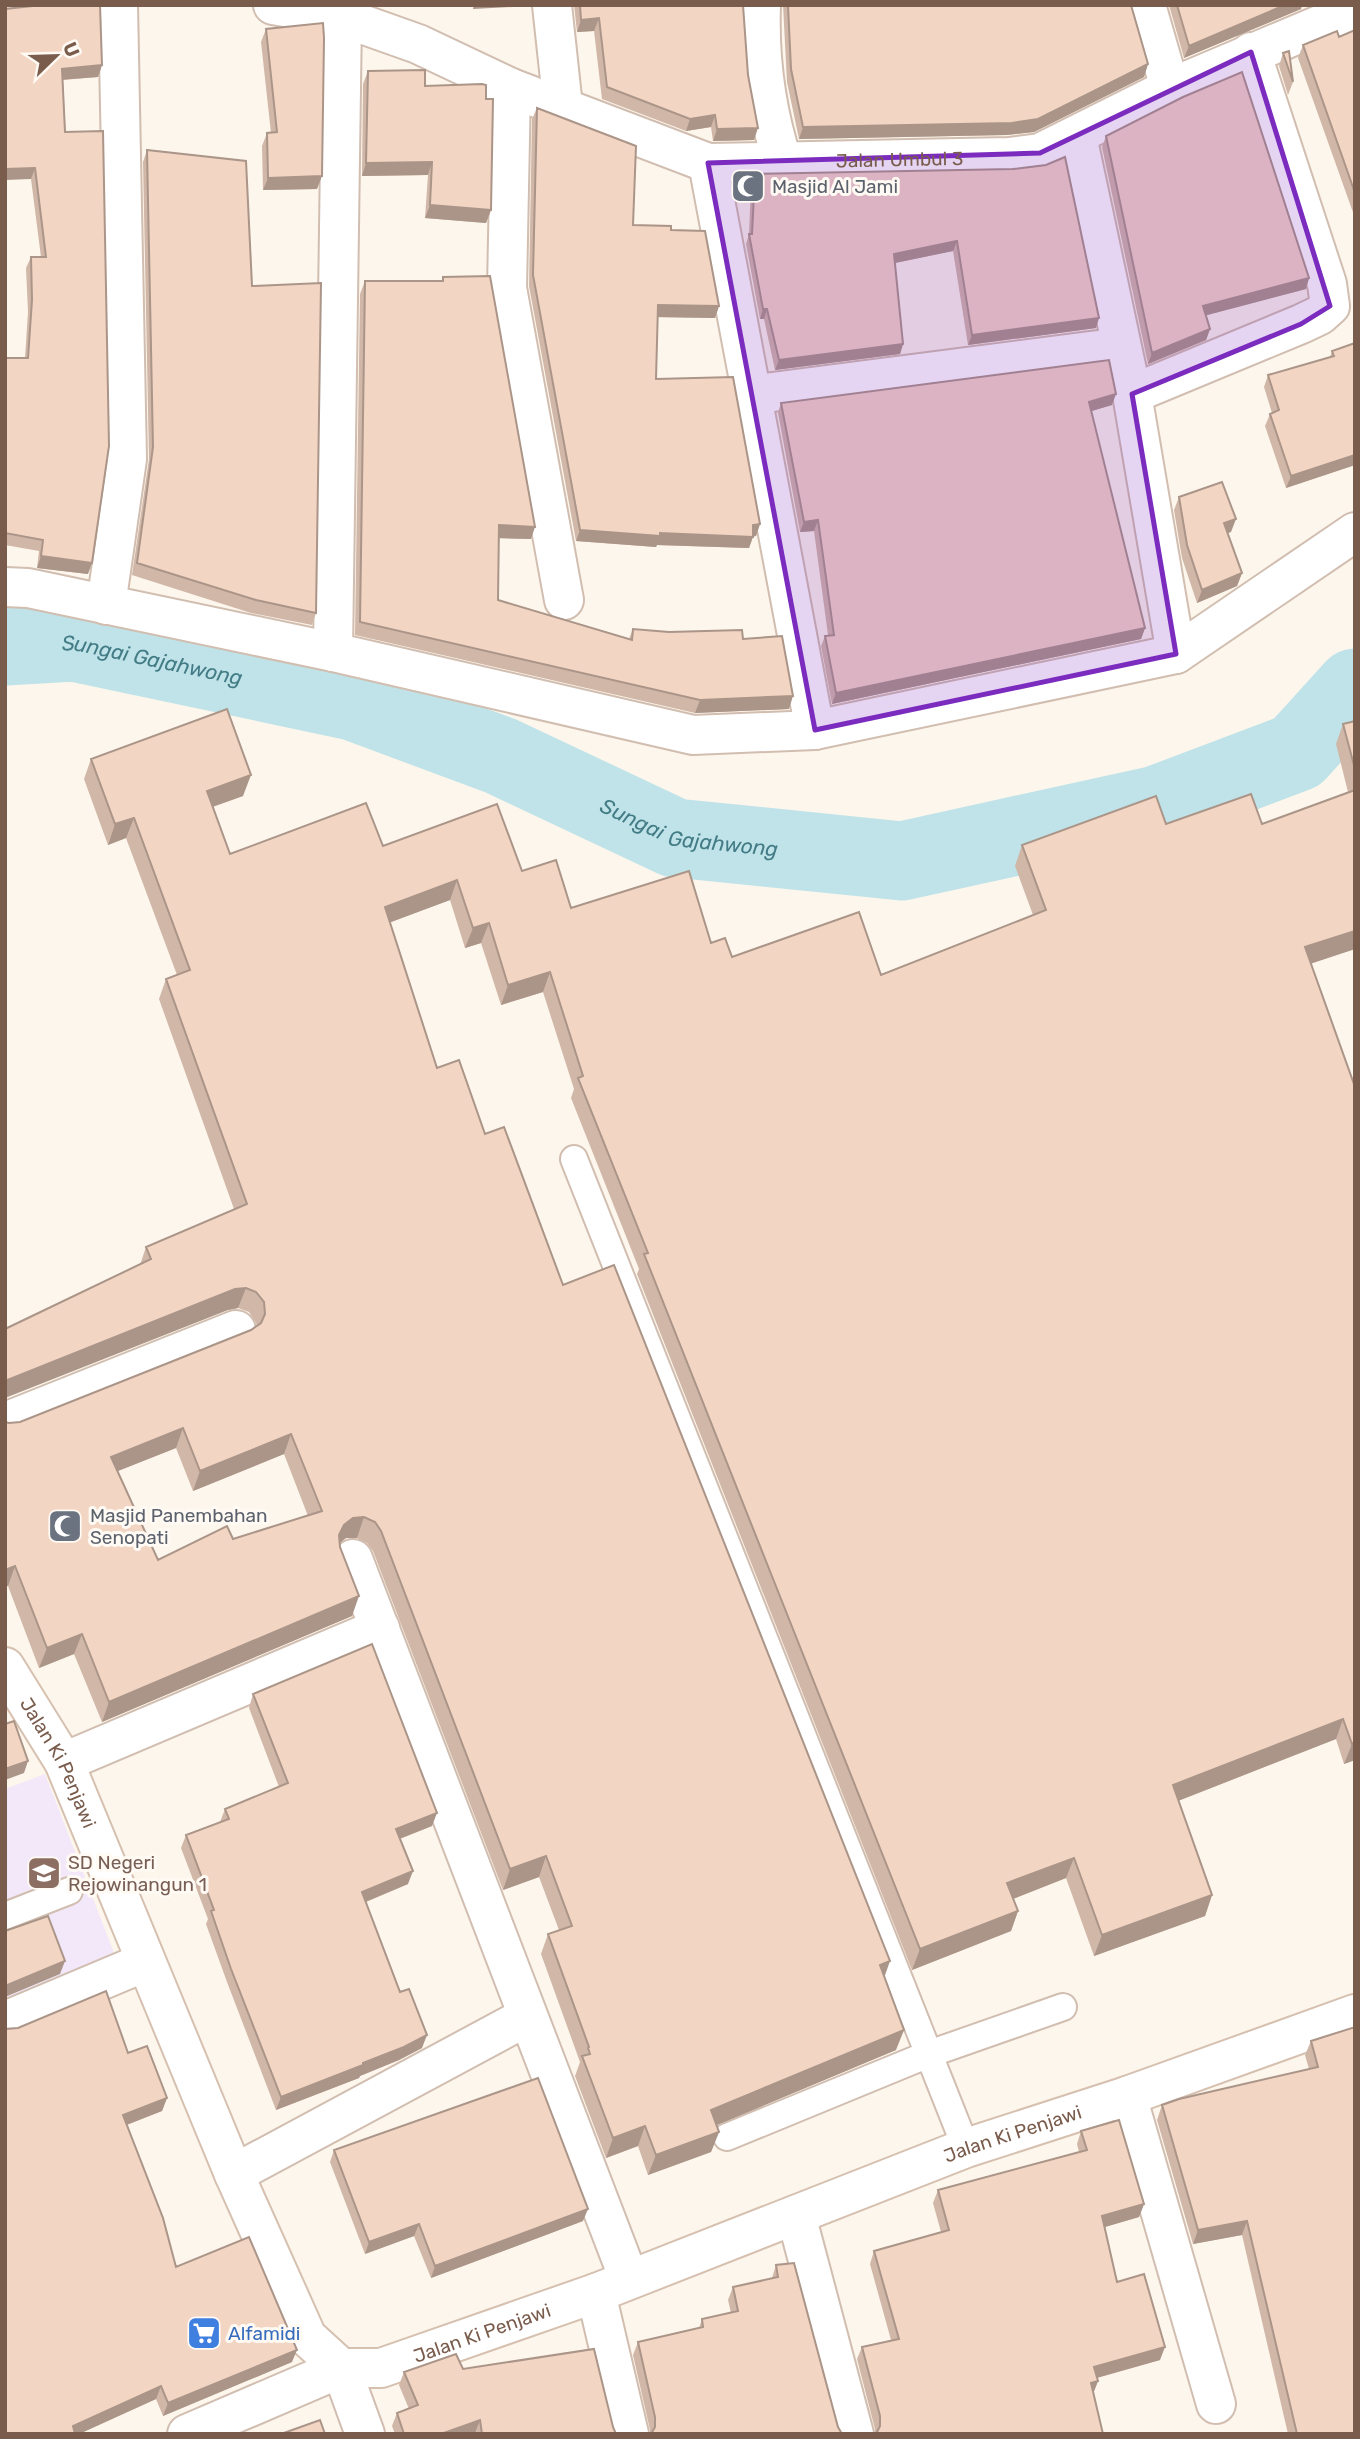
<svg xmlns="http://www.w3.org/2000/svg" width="1360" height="2439" font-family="Rubik,sans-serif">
<rect width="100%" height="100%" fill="#fdf6ec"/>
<path fill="#f3e8fa" d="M45,1774L116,1958L5,2001V1789Z"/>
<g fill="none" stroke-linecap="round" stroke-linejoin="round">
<path stroke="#bfe3e8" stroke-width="79" id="s1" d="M5,646L74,642L353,701L501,756L675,838L902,861L1157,805L1297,752L1355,688"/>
<g stroke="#d1beb0" stroke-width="30">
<path id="lane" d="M574,1159L966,2148
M5,1916L69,1891
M727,2137L929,2054L1063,2007"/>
</g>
<g stroke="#d1beb0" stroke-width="42">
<g id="street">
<path id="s2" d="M273,5L342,17L418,44L511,88L708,163L1009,157L1040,153L1170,88L1355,10"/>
<path d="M552,5L563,107"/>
<path d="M761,5C759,59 766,111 783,163"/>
<path d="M1146,5L1170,88"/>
<path d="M511,88L507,288L564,600"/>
<path d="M1077,136L1132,394L1176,654"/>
<path d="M708,163L815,730"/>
<path d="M1132,394L1301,324L1320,315L1330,306L1327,284L1251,52"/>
<path d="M750,395L1121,347"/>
<path d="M5,587L28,588L333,652L693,735L815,730L1176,654L1355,532"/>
<path d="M106,605L127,459L118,5"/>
<path d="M333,652L342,17"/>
<path d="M5,1422L236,1330"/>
<path d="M353,1559L629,2279"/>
<path d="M64,1762L380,1628"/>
<path d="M5,2021L145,1962"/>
<path d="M1127,2096L1216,2404"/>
<path d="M234,2174L526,2017"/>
<path d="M796,2215L854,2434"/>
<path d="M596,2293L629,2434"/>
<path d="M187,2434L341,2368L365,2434"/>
</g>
</g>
<g stroke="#d6c0b0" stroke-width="42">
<g id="secondary">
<path id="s3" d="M5,1667L64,1762L234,2174L307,2337L341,2368H381L596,2293L966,2148L1127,2096L1355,2014"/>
</g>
</g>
<use href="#lane" stroke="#fff" stroke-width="26"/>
<use href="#street" stroke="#fff" stroke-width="38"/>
<use href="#secondary" stroke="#fff" stroke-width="38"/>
</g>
<path fill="#d1b7a8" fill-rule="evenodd" d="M574,5H743L748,75L754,140L713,141L711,127L686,131L602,99L594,31L577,32Z
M783,5H1131L1148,64L1144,77L1034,132L1007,135L799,139L787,82Z
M1169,5H1302L1301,9L1184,58Z
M5,9L102,65L98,77L63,80L88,574L37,568L39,551L5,545V358H25L28,312L26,268L31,257H41L31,179Z
M266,29L317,189L263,190L262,146L267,133H271L261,42Z
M1355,30V218L1298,58L1303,45L1339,37Z
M1283,53L1293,82L1288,95L1279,66Z
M368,71L491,210L486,223L425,218L428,175L362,176L363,84Z
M537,108L633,225L671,230L719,306L715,318L657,317L656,379L760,524L756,536H753L749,548L657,545L656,547L576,541L529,286L532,119Z
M1106,136L1309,278L1306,289L1206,315L1210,329L1206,340L1148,364L1102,147Z
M147,150L252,286L316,613L312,625L251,613L132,575L149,459L143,162Z
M1013,169L1096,328L968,345L953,251L895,263L903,344L900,354L775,370L764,319H760L746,244L749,234L751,184L755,174Z
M443,277L531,539L499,538L498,600L629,639L633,629L743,639L789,709L695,713L355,635L360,294L365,281H442Z
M1355,343V465L1286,488L1265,426L1270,414L1272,413L1264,387L1268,375L1330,357L1332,351Z
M781,403L1112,405L1091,411L1145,628L1141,639L832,704L821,646L825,636L828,635L814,531L800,532L778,413Z
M1179,497L1231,532L1228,533L1242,573L1237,586L1197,603L1182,558L1174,510Z
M1355,721V949L1311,963L1355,1760L1344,1764L1336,1739L1178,1801L1212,1895L1205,1916L1094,1956L1066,1878L1013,1899L1018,1911L1011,1931L912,1970L637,1274L639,1269L571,1098L574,1089L543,992L501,1005L481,943L465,948L450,900L390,922L437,1068L485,1134L563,1285L884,1977L896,2050L716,2125L719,2132L711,2152L648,2175L638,2146L606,2158L575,2076L580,2062L541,1954L548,1934L559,1930L539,1877L503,1890L373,1551L367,1543L357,1538H346L340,1543L352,1616L102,1722L74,1654L39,1668L8,1586L9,1423L20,1422L251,1330L257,1326L256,1323L249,1312L238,1308L228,1310L140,1265L146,1247L234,1209L159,999L166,979L177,975L126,838L108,845L84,779L91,759L243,796L213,807L230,854L383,846L522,871L571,908L711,943L732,957L881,975L1033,915L1015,866L1022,845L1166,824H1262L1348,792L1336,744L1343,724ZM176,1448L193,1491L284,1454L308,1516L233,1539L158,1560L117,1471Z
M253,1694L432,1826L400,1839L408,1884L366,1902L422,2048L399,2060L360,2076L359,2078L276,2110L227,1982L206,1924L208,1919L181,1848L186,1835L220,1822L225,1809L279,1787L249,1708Z
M1355,2027V2434H1288L1242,2235L1193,2244L1157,2120L1162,2105L1309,2069L1305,2055L1311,2041Z
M128,2053L167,2098L162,2111L127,2125L176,2267L292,2362L163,2416L156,2399L79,2434Z
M1081,2131L1144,2204L1139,2217L1105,2227L1117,2282L1160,2360L1097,2378L1098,2381L1093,2394L875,2434V2429L857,2359L862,2347L891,2340L870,2264L874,2251L941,2232L933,2203L938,2190L1079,2152L1077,2144Z
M334,2150L583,2221L431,2278L414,2236L365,2254L330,2162Z
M776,2265L838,2427L650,2434V2430L633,2355L638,2342L699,2328L702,2319L731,2313L728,2300L733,2287L772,2278Z
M463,2369L613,2427L616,2434H475V2433L472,2434H395L392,2426L397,2413L409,2409L399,2385L404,2372Z"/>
<path fill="#aa9588" d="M474,5H531L530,6L473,9Z
M1285,5H1302L1301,9L1184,58L1189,46Z
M599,18L594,31L577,32L581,20Z
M1148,64L1144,77L1034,132L1007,135L799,139L803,127Z
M102,65L98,77L58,80L62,69Z
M715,115L711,127L686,131L690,119Z
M758,128L754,140L713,141L717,129Z
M432,162L428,175L362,176L366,163Z
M35,168L31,179L5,180V169Z
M322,176L317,189L263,190L268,178Z
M430,205L491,210L486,223L425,218Z
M957,241L953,251L890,264L894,254Z
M1309,278L1306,289L1200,317L1203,306Z
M658,305L719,306L715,318L653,317Z
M763,309H767L764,319H760Z
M1099,318L1096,328L968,345L972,335Z
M1210,329L1206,340L1148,364L1152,353Z
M903,344L900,354L775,370L779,360Z
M1116,394L1112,405L1085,413L1089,402Z
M1355,455V465L1286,488L1291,476Z
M1236,519L1231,532L1220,535L1224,523Z
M818,520L814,531L800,532L804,522Z
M760,524L756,536L751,537H753L749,548L657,545L656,547L576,541L580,530L660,533Z
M499,525L535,527L531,539L494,538Z
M41,556L92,563L88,574L37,568Z
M1242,573L1237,586L1197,603L1202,590Z
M1145,628L1141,639L832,704L836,693Z
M793,696L789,709L695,713L700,700Z
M251,775L243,796L200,811L207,791Z
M134,818L126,838L108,845L115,824Z
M457,880L450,900L378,927L385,907Z
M489,923L481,943L465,948L473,928Z
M1355,931V949L1298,968L1305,947Z
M550,972L543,992L501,1005L508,985Z
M246,1288L238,1308L228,1310L5,1398V1381L235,1289Z
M183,1428L176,1448L103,1477L111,1457Z
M291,1434L284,1454L193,1491L200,1471Z
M364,1517L357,1538H346L337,1545L339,1535L344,1525L353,1518Z
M15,1566L8,1586L5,1587V1570Z
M359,1596L352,1616L102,1722L109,1702Z
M82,1634L74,1654L39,1668L47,1648Z
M1343,1719L1336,1739L1165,1806L1173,1785Z
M1355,1742V1760L1344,1764L1352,1744Z
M28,1761L24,1773L5,1780V1769Z
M437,1813L432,1826L391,1842L396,1829Z
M546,1856L539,1877L503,1890L510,1869Z
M1074,1858L1066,1878L1000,1904L1007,1883Z
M413,1871L408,1884L358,1905L362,1892Z
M1212,1895L1205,1916L1094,1956L1102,1935Z
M1018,1911L1011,1931L912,1970L920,1949Z
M65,1961L60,1974L5,1997V1986Z
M890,1961L883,1981L880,1965Z
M904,2030L896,2050L703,2131L711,2110Z
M427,2035L422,2048L399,2060L360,2076L359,2078L276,2110L281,2097L363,2063Z
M167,2098L162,2111L118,2128L123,2115Z
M645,2126L638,2146L606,2158L613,2138Z
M719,2132L711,2152L648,2175L656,2155Z
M1144,2204L1139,2217L1098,2229L1102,2216Z
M588,2209L583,2221L431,2278L435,2266Z
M1247,2221L1242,2235L1193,2244L1198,2230Z
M419,2224L414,2236L365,2254L369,2242Z
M1165,2347L1160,2360L1089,2380L1094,2367Z
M297,2350L292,2362L163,2416L168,2403Z
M1098,2381L1093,2394L1091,2383Z
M161,2386L156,2399L79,2434H70L73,2426Z
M480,2420L475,2433L472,2434H441Z"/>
<path fill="#f3d5c3" stroke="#aa9588" stroke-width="2" fill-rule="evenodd" d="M42,5H100L102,65L62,69L65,132L103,131L109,446L92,563L41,556L43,540L5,533V358H28L32,300L31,257H46L35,168L5,169V9Z
M580,5H743L748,75L758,128L717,129L715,115L690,119L607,87L599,18L581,20Z
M788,5H1131L1148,64L1038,119L1012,123L803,127L791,69Z
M1177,5H1285L1189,46Z
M323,23L324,38L322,176L268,178L267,133L277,132L266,29Z
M1355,30V193L1303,45L1337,31L1339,37Z
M1289,51L1293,82L1283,53Z
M425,70V86L482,84L486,85V99H493L491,210L430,205L432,162L366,163L368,71Z
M1242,72L1309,278L1203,306L1210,329L1152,353L1106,136L1183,97Z
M537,108L636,146L633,225L671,226V230L705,231L719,306L658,305L656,379L733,377L760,524L753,525V537L660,533V536L580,530L533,275Z
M147,150L246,161L252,286L321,283L316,613L256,600L137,563L153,447Z
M1065,157L1099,318L972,335L957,241L894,254L903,344L779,360L767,309H763L749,234H752L755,174L1013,169L1046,165Z
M490,276L535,527L499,525L498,600L632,640L633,629L669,632L742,630L743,639L782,636L793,696L700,700L360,622L365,281H443V277Z
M1355,343V455L1291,476L1270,414L1279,410L1268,375L1334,356L1332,351Z
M1109,360L1116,394L1089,402L1145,628L836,693L825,636L834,635L818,520L804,522L781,403Z
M1222,482L1236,519L1224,523L1242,573L1202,590L1187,545L1179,497Z
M227,709L251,775L207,791L230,854L366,803L383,846L497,804L522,871L556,860L571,908L689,871L711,943L725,938L732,957L859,912L881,975L1046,910L1022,845L1156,796L1166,824L1251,794L1262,824L1355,790V931L1305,947L1355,1087V1742L1352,1744L1343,1719L1173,1785L1212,1895L1102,1935L1074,1858L1007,1883L1018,1911L920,1949L644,1254L648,1253L578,1078L583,1076L550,972L508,985L489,923L473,928L457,880L385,907L437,1068L459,1060L485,1134L504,1127L563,1285L614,1265L890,1961L880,1965L904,2030L711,2110L719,2132L656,2155L645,2126L613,2138L582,2056L590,2054L588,2048L589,2047L548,1934L572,1926L546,1856L510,1869L381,1531L375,1522L364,1517L353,1518L344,1525L339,1535L340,1547L359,1596L109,1702L82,1634L47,1648L15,1566L5,1570V1422L9,1423L20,1422L251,1330L261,1323L265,1314L264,1302L256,1292L246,1288L235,1289L5,1381V1329L151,1259L146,1247L247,1204L166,979L190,970L134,818L115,824L91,759ZM183,1428L200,1471L291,1434L322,1511L233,1539L227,1526L158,1560L111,1457Z
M1355,721V769L1343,724Z
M372,1644L437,1813L396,1829L413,1871L362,1892L400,1992L409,1989L427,2035L404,2047L363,2063V2065L281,2097L231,1969L211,1911L214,1910L186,1835L229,1819L225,1809L288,1783L253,1694Z
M14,1721L28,1761L5,1769V1724Z
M48,1916L65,1961L5,1986V1931Z
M106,1991L128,2053L147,2046L167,2098L123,2115L163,2218L176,2267L249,2237L297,2350L168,2403L161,2386L73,2426L75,2434H5V2029L18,2028Z
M1355,2027V2434H1297L1247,2221L1198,2230L1162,2105L1179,2099L1318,2067L1311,2041Z
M538,2078L588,2209L435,2266L419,2224L369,2242L334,2150Z
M1119,2120L1144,2204L1102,2216L1117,2282L1144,2274L1165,2347L1094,2367L1098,2381L1091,2383L1103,2434H876L880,2426V2416L862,2347L899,2339L874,2251L949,2230L938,2190L1087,2150L1081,2131Z
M794,2263L838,2427L842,2434H651L655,2427V2417L638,2342L703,2327L702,2319L738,2311L733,2287L778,2277L776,2265Z
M594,2349L613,2427L616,2434H482L480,2420L441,2434H404L397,2413L418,2405L404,2372L456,2354L463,2369Z
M320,2420L325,2434H281Z"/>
<path fill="#7b2cbf" fill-opacity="0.2" stroke="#7b2cbf" stroke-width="5" stroke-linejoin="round" d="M1251,52L1330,306L1301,324L1132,394L1176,654L815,730L708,163L1040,153Z"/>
<defs>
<g id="mosque-square" transform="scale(1.75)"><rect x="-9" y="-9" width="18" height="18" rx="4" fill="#6b7280" stroke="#fffaf3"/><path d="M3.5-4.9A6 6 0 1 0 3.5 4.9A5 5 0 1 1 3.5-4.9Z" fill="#fff"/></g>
<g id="school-square" transform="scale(1.75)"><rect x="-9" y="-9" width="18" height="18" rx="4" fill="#8d6e63" stroke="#fffaf3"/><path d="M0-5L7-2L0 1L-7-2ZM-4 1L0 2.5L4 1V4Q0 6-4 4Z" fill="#fff"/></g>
<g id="supermarket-square" transform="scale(1.75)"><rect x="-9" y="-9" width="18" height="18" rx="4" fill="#3f7fe0" stroke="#fffaf3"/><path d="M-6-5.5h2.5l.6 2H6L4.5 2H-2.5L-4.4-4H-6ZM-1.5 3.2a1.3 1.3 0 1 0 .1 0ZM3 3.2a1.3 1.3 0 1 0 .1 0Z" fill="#fff"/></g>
</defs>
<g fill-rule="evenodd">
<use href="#mosque-square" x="748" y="186"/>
<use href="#mosque-square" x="65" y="1526"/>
<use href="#school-square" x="44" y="1873"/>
<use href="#supermarket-square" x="204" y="2333"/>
</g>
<g text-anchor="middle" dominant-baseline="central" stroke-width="6" stroke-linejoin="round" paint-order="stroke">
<g font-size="19" fill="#7a5c4d" stroke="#fffaf3">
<text stroke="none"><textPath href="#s2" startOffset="656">Jalan Umbul 3</textPath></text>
<text stroke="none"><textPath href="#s3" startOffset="110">Jalan Ki Penjawi</textPath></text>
<text stroke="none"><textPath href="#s3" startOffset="1496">Jalan Ki Penjawi</textPath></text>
<text stroke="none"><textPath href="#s3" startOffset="929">Jalan Ki Penjawi</textPath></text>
</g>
<g font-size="19" fill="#5b616d" stroke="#fffaf3" text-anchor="start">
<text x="772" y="186">Masjid Al Jami</text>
<text x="90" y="1515">Masjid Panembahan<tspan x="90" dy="22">Senopati</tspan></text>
</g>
<g font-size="19" fill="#785e54" stroke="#fffaf3" text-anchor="start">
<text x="68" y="1862">SD Negeri<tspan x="68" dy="22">Rejowinangun 1</tspan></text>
</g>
<g font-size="19" fill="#366cbe" stroke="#fffaf3" text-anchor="start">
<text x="228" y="2333">Alfamidi</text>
</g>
<g font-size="21" font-style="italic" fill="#437c86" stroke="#fffaf3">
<text stroke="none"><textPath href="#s1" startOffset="149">Sungai Gajahwong</textPath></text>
<text stroke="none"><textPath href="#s1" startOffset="716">Sungai Gajahwong</textPath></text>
</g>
</g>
<rect width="1360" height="2439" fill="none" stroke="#7a5c4d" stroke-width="14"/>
<g transform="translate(56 56) rotate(67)" stroke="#fffaf3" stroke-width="5" paint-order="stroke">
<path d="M0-5L12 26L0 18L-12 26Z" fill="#7a5c4d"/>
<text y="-10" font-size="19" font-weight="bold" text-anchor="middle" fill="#7a5c4d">U</text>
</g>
</svg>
